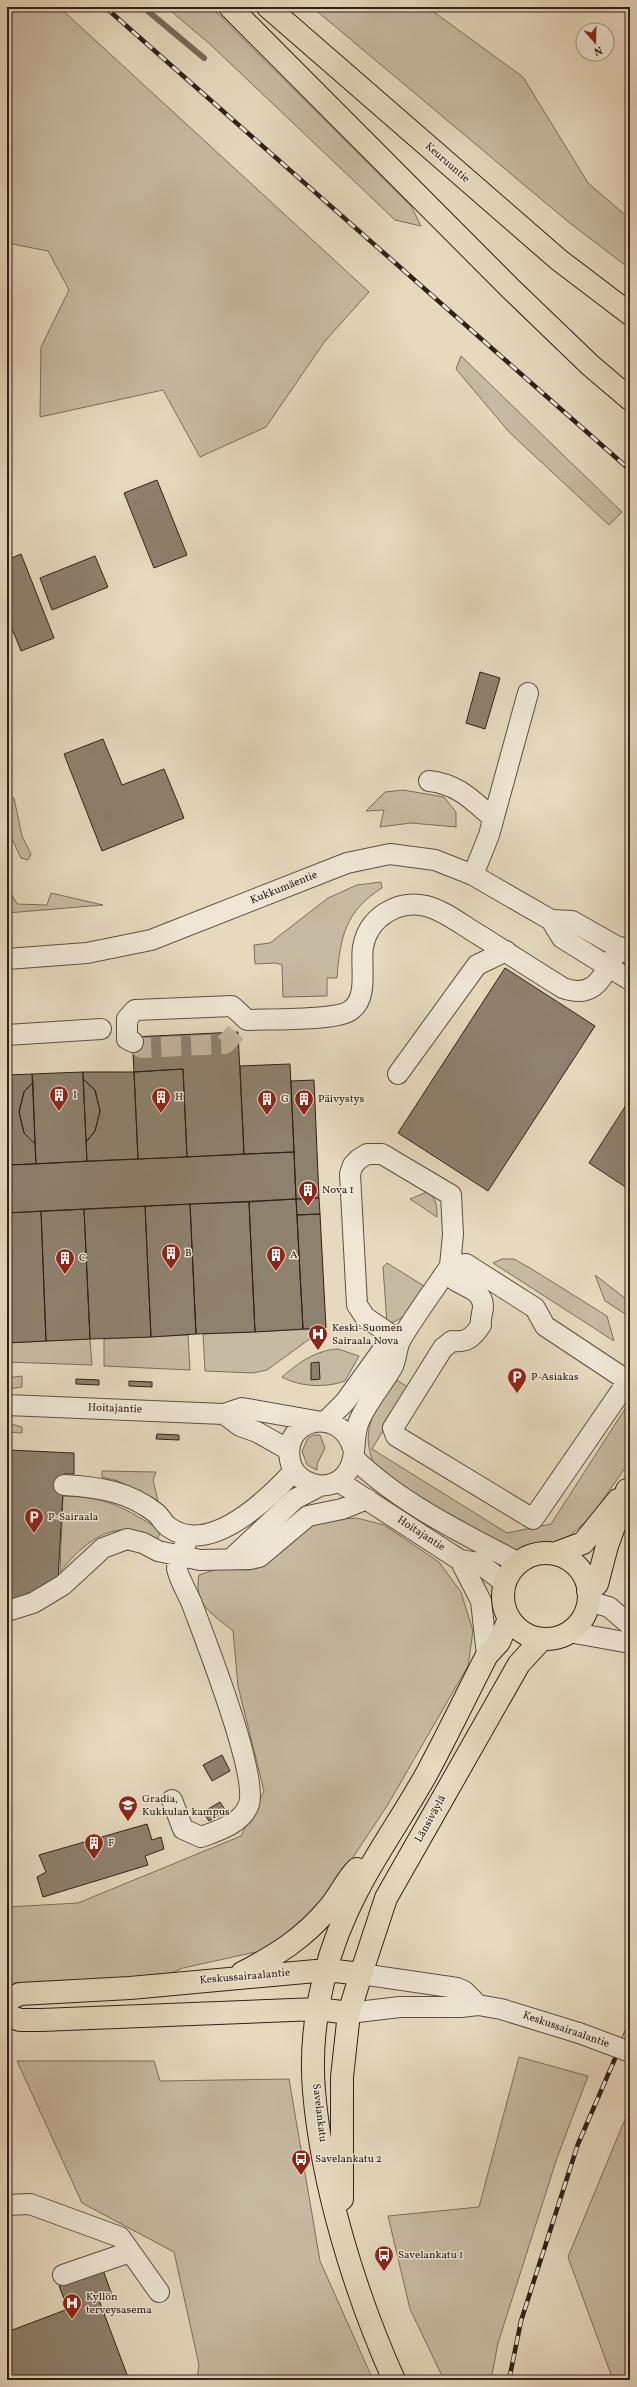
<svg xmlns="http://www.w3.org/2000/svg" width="637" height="2387" font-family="Vollkorn,serif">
<rect width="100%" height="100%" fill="#e6d9be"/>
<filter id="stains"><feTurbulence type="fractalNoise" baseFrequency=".005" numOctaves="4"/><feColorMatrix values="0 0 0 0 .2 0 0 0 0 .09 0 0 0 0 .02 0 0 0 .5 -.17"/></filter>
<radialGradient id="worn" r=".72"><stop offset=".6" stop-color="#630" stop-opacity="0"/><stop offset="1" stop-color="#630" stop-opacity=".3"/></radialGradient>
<path fill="#c7baa2" stroke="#7b6e5c" d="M7,7H59L369,292L325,341L266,427L200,457L163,390L40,417L41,347L69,290L48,251L7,243Z
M166,7H211L411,206L421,226L395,220L211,45Z
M312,7H427L523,77L588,183L630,219V269L566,220Z
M461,356L622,512L609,525L509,432L456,369Z
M403,790L444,797L456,812V827L411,823L380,827L384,810L366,811L385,792Z
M7,795L14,798L22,836L31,854L28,860L21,858L11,837L7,838Z
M381,882L382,888C345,911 340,938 337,978H327V996L283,997L282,965L276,963L255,964L254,945L270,943L328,898L357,885Z
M51,893L103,905L7,913V895H12L17,904L47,905Z
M427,1192C437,1199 437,1206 437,1217L410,1199Z
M502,1259H514L530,1268L607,1316L614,1341L493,1263Z
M387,1263L424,1286C416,1299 405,1323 387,1323L383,1267Z
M595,1275L630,1302V1317L605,1301Z
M316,1329L311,1338L267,1370L253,1373L205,1371L203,1334Z
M188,1335L190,1370L104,1366V1339Z
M90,1339L92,1365L7,1362V1343Z
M338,1349L359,1356L345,1381C326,1388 300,1387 282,1377C298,1363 316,1350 338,1349Z
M22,1376V1387L7,1389V1378Z
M392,1377L409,1388L372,1449L507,1533L551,1524L630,1401V1461L590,1518L568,1537L547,1546L513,1551L493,1544L377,1470C357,1433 375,1410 392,1377Z
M7,1423L22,1427V1433L7,1432Z
M314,1435H320L325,1448L317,1464V1470L307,1465L302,1451L308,1438Z
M102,1471L156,1472L153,1480L158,1501L118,1481L102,1477Z
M63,1496C92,1497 107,1500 132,1513C143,1520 152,1523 160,1533L157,1540C150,1537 140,1531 132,1530C100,1527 78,1550 60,1572Z
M357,1518L384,1525L439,1562L461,1592L473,1631L468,1666L387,1806L336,1883L294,1931L265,1950L183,1968L153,1981L7,1983V1907L78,1903L241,1836L264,1791L238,1686L233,1631C213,1614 193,1605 199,1575L217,1569L250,1570L268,1558L302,1528L327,1520Z
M519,2057L588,2076L557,2158L498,2343L491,2380H444L410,2309L388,2216L479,2207Z
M17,2061H154L160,2081L289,2079L320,2261L373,2380H197L199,2365L174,2252L82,2203Z
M630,2107V2380H613L568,2257Z"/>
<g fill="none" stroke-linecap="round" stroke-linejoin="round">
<path stroke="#786a59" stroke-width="6" d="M143,7L204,58"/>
</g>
<path fill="#8e816e" stroke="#2f2117" d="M157,480L187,555L154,568L124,493Z
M21,554L54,638L21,651L7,616V560Z
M95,556L108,587L52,610L40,578Z
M480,672L500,678L485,729L466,723Z
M103,739L122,785L164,769L184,818L102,851L64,754Z
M505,968L595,1026L488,1191L398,1133Z
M238,1032L244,1154L187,1157L183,1069L134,1072L132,1037Z
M290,1064L294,1152L244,1154L240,1066Z
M183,1069L187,1157L138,1159L134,1072Z
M83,1072H134L138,1159L87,1161L86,1142L95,1131L100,1111L95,1090L83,1079Z
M83,1072L87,1161L36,1164L32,1074Z
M32,1074L33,1082L24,1092L19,1112L24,1133L35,1144L36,1164L7,1165V1075Z
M83,1079L95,1090L100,1111L95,1131L86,1142Z
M314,1080L319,1198L296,1199L291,1081Z
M33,1082L35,1144L24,1133L19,1112L24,1092Z
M630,1099V1190L589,1163Z
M294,1152L296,1199L7,1213V1165Z
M319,1198L320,1214L297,1215L296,1199Z
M296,1199L303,1329L255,1332L249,1202Z
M249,1202L255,1332L196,1334L190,1204Z
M190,1204L196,1334L151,1337L145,1206Z
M145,1206L151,1337L90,1339L84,1209Z
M84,1209L90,1339L46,1341L41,1211Z
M41,1211L46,1341L7,1343V1213Z
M320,1214L326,1328L303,1329L297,1215Z
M319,1362L320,1379L311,1380V1363Z
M76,1379L99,1380V1385L76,1384Z
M129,1381L152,1382V1387L129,1386Z
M157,1434L179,1435V1440L156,1439Z
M7,1450L74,1453V1474H64L58,1579L30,1594L12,1599H7Z
M222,1755L230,1771L212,1781L203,1765Z
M220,1802L226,1811L209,1821L203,1812Z
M147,1824L152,1840L161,1837L164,1849L145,1856L148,1865L43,1897L37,1877L46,1872L39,1855Z
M103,2270L112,2295L99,2300L129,2380H95L94,2377L87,2380H7V2332L68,2309L59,2286Z"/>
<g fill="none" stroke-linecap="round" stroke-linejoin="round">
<path stroke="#c1b49d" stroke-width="20" stroke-dasharray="20 10" stroke-linecap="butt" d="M133,1042L142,1048L225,1044L236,1032"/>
<g stroke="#5d4f41" stroke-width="22">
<path id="minor" d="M429,781C458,784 472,800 493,818
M473,875L489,835L528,693
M551,920L562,938L630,980
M7,959L87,953L151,940L347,863L390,854L435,860L473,875L551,920L572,921L630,954
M7,1035L101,1029
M133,1042L127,1039V1019L135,1010L232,1006L247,1020C267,1019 338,1021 351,1010C369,997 360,966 363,947C368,918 397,899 426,906C442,910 457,921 471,930C502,949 532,969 563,988C598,1001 604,971 620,947
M398,1074L477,965L506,951
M7,1405L224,1414L242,1408L316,1421
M224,1414L240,1426L257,1432L289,1450
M326,1421L345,1402L384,1348L400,1341
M353,1448C340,1405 282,1418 290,1460C294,1485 330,1495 346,1474C359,1458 351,1436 360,1419C368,1401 382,1385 392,1368C397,1359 396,1348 401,1339C416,1314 434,1290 450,1266L466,1264L535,1308L545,1326L628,1381L533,1519L396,1436L393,1428L443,1348L452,1341C467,1343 473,1337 481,1325C480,1317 483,1313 483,1306C483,1291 466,1287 456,1281L450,1266L453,1234L451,1195L382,1154H367L359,1159L353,1165L350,1174L357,1305L365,1317L400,1341
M354,1458C398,1502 464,1534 519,1563
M338,1481L460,1560L479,1563L505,1583
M64,1485C98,1487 128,1491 156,1513C161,1517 164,1525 170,1528C211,1556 269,1498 294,1471
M232,1558L295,1499L320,1486
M460,1560L481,1601L487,1655
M588,1601L609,1607L630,1625
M7,1611L33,1603L63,1585L103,1548L127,1539L143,1543L158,1551L200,1560L250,1559L259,1557L308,1516L342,1509L367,1499
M569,1632L630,1643
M172,1800L183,1829L201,1837C218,1831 243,1823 249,1804C258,1773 205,1639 192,1604C189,1596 177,1575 177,1568C178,1556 185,1546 190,1535
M361,1974L457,1988L464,1991L478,2005
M349,2013L400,2007H461L478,2005L501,2009L579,2033
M7,2205L30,2204L120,2237L159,2292
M63,2275L130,2252"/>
</g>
<g stroke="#2f2117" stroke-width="24">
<path id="major" d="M503 1596a43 43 0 1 1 86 0a43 43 0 1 1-86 0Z
M554,1554L583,1543L618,1500
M588,1591L597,1584L607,1546L627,1490
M242,1973C275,1956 304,1938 328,1909C339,1897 345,1881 357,1869
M7,2000L20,1994L130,1988L327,1970L361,1974
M7,2015L20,2020H41L318,2009L349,2013
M342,2199V2077L349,2013L361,1974L386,1898L519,1664L542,1639
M394,2380C355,2293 322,2186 314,2091C309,2032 322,1966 347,1912C369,1863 401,1820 427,1773C448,1734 467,1694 487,1655L499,1642L509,1619"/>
</g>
<g stroke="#2f2117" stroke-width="24">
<path id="highway" d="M230,7L511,289L590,365L630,399
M268,7L559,260L630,314"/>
</g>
<use href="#minor" stroke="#efe6d5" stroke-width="20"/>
<use href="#major" stroke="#e6d9be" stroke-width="22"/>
<use href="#highway" stroke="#e6d9be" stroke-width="22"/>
<g stroke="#2f2117" stroke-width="4.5">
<path id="rail" d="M105,7L630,470
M509,2380L521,2321L578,2144L630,2024"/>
</g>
<use href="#rail" stroke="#efe6d5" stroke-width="3" stroke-dasharray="9" stroke-linecap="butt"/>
<g stroke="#5d4f41" stroke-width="22" stroke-linecap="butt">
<path id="minor-bridge" d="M579,2033L630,2052"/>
</g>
<use href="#minor-bridge" stroke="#efe6d5" stroke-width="20"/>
</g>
<defs>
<g id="building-pin" transform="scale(1)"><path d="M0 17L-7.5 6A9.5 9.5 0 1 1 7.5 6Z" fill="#8f2418" stroke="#efe6d5"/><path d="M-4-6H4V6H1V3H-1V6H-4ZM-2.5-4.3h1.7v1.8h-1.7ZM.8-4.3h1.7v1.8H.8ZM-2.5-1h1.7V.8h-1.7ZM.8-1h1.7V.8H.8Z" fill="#fff"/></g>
<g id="hospital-pin" transform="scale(1)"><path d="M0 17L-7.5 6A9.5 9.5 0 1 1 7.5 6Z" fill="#8f2418" stroke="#efe6d5"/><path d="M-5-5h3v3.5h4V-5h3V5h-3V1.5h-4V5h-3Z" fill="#fff"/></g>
<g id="parking-pin" transform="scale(1)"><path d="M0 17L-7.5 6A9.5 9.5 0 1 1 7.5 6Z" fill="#8f2418" stroke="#efe6d5"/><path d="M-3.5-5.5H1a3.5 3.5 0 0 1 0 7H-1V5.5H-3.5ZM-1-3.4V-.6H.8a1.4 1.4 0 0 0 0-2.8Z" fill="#fff"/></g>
<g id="university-pin" transform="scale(1)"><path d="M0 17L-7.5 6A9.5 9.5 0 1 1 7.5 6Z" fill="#8f2418" stroke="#efe6d5"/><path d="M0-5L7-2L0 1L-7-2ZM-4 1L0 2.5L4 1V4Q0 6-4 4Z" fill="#fff"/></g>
<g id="bus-pin" transform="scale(1)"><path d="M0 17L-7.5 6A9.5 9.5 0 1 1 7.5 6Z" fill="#8f2418" stroke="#efe6d5"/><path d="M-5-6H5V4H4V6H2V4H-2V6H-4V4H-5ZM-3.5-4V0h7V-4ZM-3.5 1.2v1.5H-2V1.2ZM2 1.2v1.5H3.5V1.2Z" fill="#fff"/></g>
</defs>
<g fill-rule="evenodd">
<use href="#building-pin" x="59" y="1095"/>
<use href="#building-pin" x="161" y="1097"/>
<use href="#building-pin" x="267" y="1099"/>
<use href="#building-pin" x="304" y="1099"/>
<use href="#building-pin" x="308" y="1190"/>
<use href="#building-pin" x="171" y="1253"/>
<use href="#building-pin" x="276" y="1255"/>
<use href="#building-pin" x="65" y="1258"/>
<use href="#hospital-pin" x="318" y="1334"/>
<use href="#parking-pin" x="517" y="1377"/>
<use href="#parking-pin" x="34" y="1517"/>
<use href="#university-pin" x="128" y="1805"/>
<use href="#building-pin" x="94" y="1843"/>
<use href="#bus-pin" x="301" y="2159"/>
<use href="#bus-pin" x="384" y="2255"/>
<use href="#hospital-pin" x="72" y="2303"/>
</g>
<g text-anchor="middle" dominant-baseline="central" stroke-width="3" stroke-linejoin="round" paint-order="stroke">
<g font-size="11" fill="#2f2117" stroke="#efe6d5">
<text transform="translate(447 163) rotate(41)">Keuruuntie</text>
<text transform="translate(284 888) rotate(-22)">Kukkumäentie</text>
<text transform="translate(115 1409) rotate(2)">Hoitajantie</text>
<text transform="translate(421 1534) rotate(33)">Hoitajantie</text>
<text transform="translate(431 1819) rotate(-61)">Länsiväylä</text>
<text transform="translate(245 1977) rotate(-5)">Keskussairaalantie</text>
<text transform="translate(566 2030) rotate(19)">Keskussairaalantie</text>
<text transform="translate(319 2113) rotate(83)">Savelankatu</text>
</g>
<g font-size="11" fill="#2f2117" stroke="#efe6d5" text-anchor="start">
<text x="73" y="1095">I</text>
<text x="175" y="1097">H</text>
<text x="281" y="1099">G</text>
<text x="318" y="1099">Päivystys</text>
<text x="322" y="1190">Nova 1</text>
<text x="185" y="1253">B</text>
<text x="290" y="1255">A</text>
<text x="79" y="1258">C</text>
<text x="332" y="1328">Keski-Suomen<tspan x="332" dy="13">Sairaala Nova</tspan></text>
<text x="531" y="1377">P-Asiakas</text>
<text x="48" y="1517">P-Sairaala</text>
<text x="142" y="1799">Gradia,<tspan x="142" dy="13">Kukkulan kampus</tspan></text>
<text x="108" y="1843">F</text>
<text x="315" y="2159">Savelankatu 2</text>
<text x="398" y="2255">Savelankatu 1</text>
<text x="86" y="2297">Kyllön<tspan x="86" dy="13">terveysasema</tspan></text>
</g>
</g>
<rect width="637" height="2387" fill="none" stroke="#e6d9be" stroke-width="24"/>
<rect x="8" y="8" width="621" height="2371" fill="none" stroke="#2f2117" stroke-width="2"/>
<rect x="12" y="12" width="613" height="2363" fill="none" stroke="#2f2117"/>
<g transform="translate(595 42) rotate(160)"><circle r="19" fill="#efe6d5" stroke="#a29789"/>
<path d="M0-3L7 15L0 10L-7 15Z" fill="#8f2418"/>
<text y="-6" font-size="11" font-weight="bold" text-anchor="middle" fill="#2f2117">N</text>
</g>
<rect width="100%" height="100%" filter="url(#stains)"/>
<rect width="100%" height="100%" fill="url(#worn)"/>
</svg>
